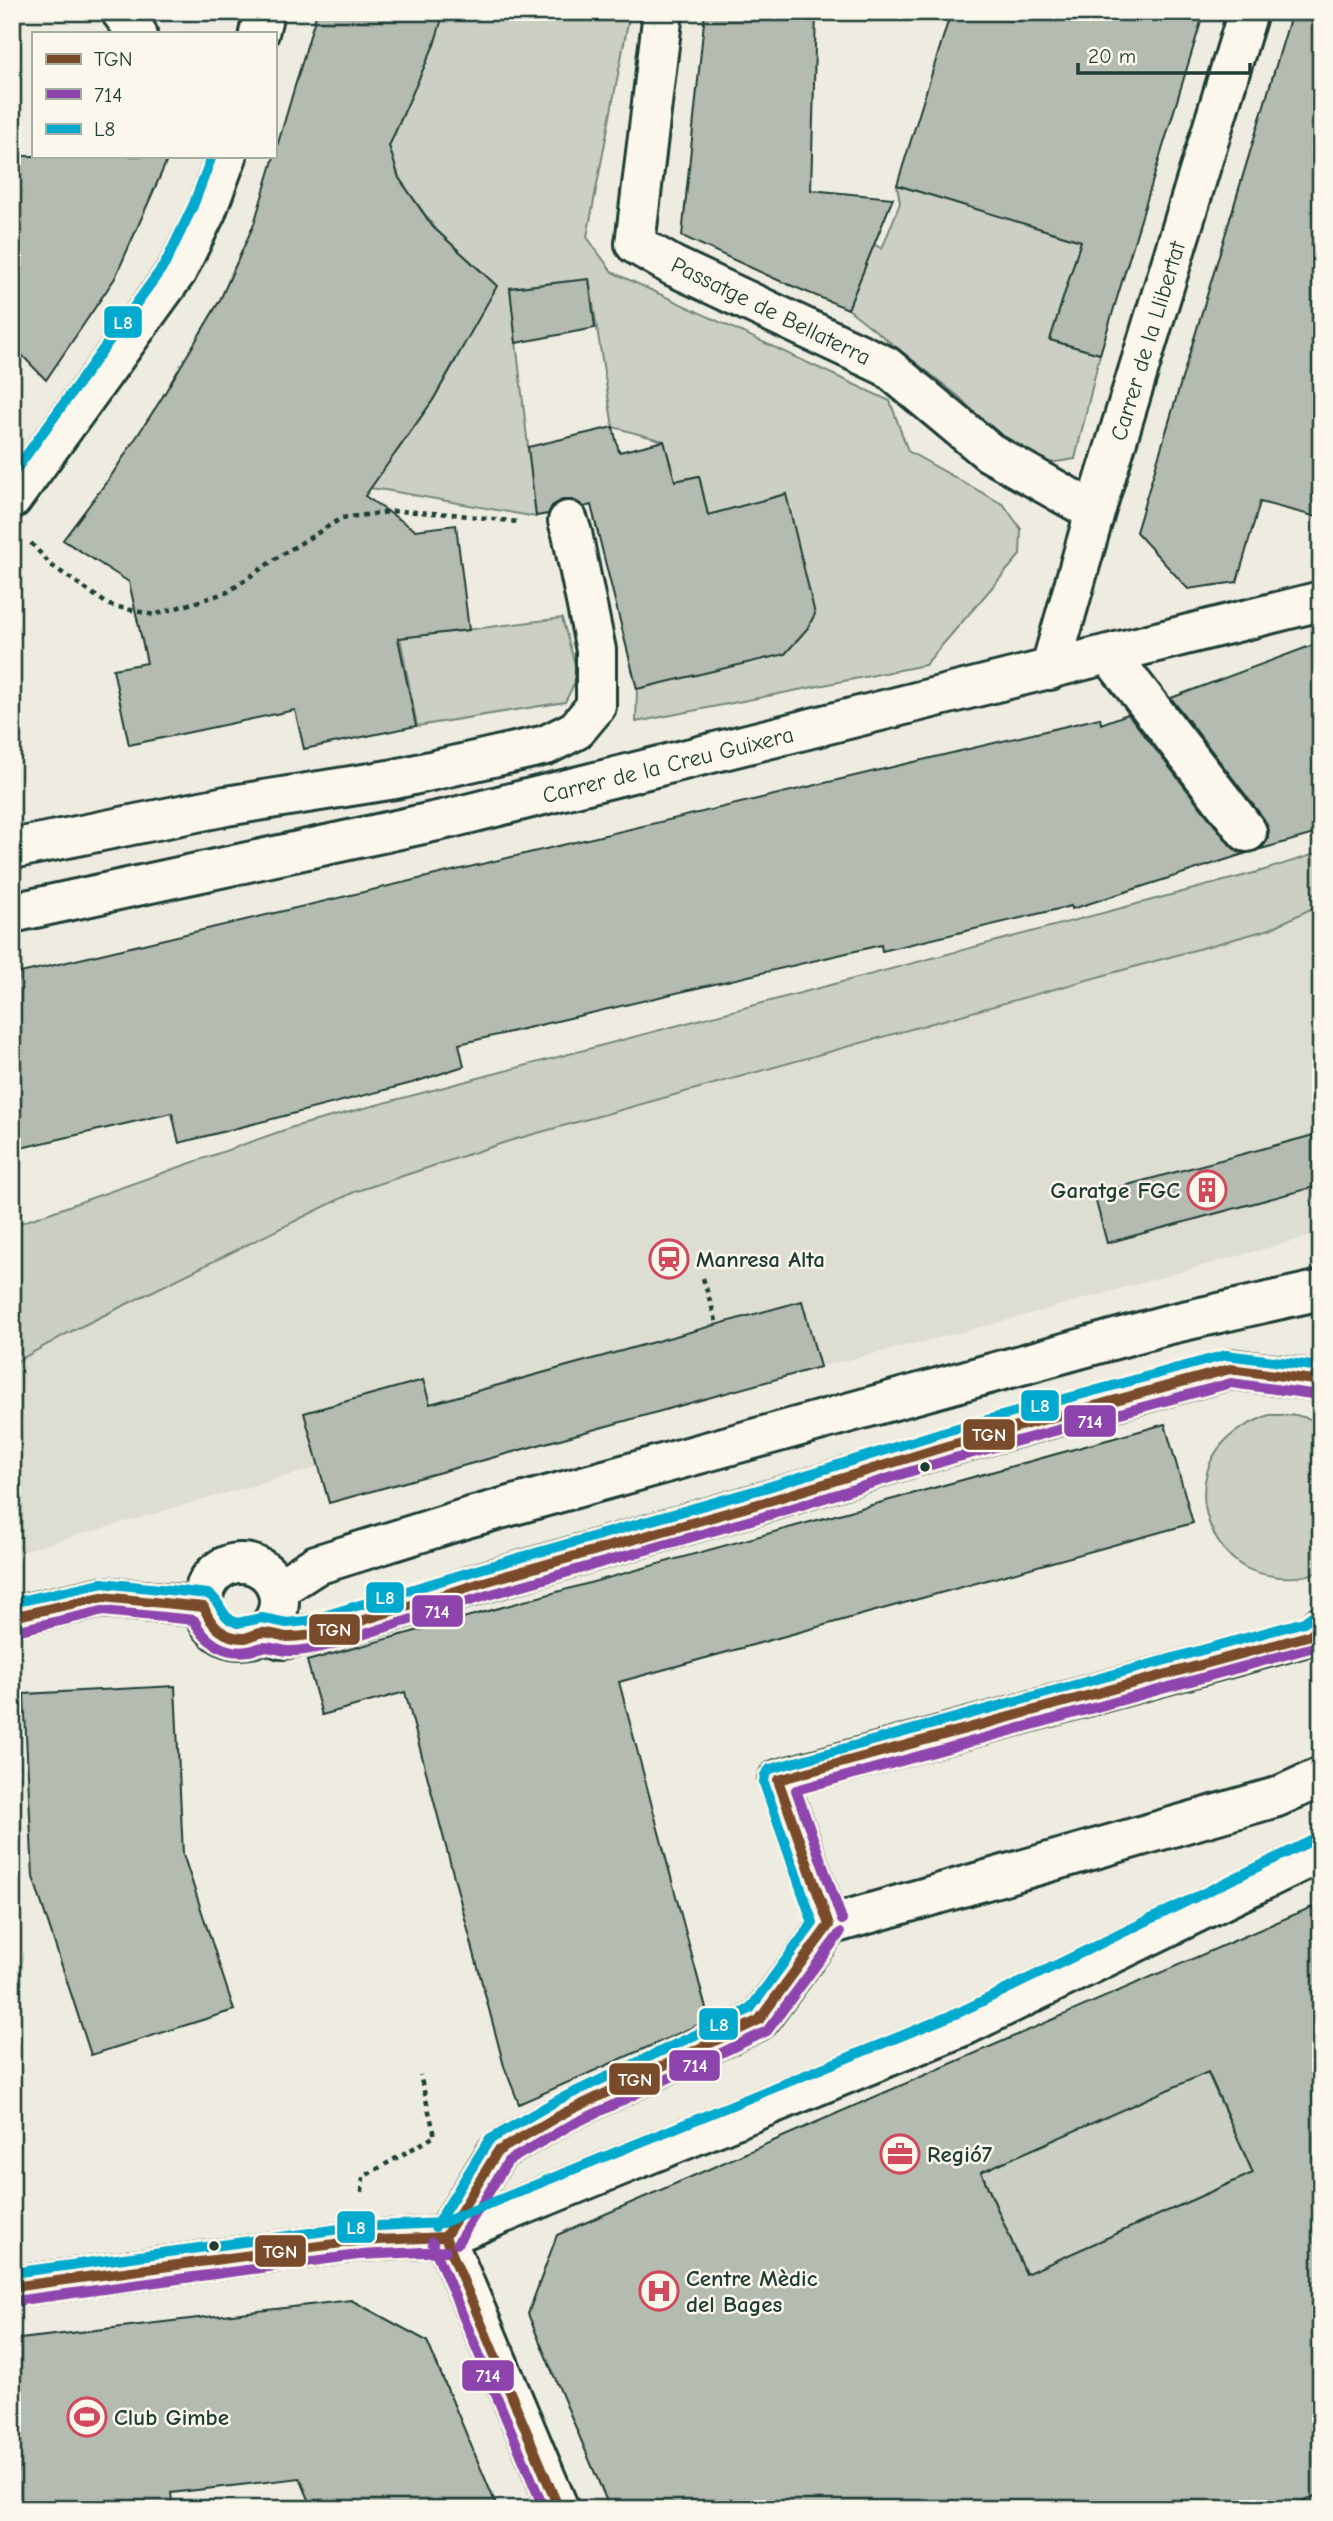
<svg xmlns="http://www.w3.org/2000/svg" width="1333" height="2521" font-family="'Comic Neue',sans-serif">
<rect width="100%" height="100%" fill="#eeece1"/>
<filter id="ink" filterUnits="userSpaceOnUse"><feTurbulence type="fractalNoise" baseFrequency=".0143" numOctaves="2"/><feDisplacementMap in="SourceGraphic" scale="14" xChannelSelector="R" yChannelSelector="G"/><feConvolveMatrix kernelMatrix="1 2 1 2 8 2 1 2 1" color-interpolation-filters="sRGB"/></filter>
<g filter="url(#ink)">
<path fill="#ddddd2" d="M1321,904V1233L986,1326L820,1367L330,1503L319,1467L12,1554V1364L68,1333L227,1254L354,1192L509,1141L1270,929Z"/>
<path fill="#cbcfc4" stroke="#75867c" stroke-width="2" d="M444,12H630L587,237L612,272L890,401L908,451L1004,505L1021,529L1020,555L925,665L636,722L637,689L786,494L708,515L699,476L675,481L664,441L613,427L589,279L510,288L536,517L385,490L335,484L395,454L433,400L456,360L487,290L485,274L437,231L399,178L389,146L427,60Z
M897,185L1081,241L1050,340L1100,354L1075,459L1049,463L1012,449L958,396L848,309L874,244L882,249L900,203Z
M562,618L578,676L565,702L417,726L400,638Z
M1321,852V904L1270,929L509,1141L354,1192L68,1333L12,1364V1226L293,1127L1258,872Z
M1269,1415H1296L1321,1422V1570C1309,1577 1292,1578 1279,1577C1265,1575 1249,1572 1238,1563C1202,1536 1191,1478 1223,1443C1236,1429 1252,1422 1269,1415Z
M1207,2072L1253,2173L1026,2274L981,2171Z"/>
<path fill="#b4bbb0" stroke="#1f3d34" stroke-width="2" fill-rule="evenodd" d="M317,12H444L434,45L389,146L399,178L433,227L497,286L433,400L365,496L415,530L456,525L469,630L398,638L416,726L304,749L295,710L129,745L113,669L147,663L129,582L63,540L111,476L160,401L220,300L254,224Z
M705,12H816L811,190L893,198L848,309L780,281L682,236Z
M951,12H1204L1100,354L1050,340L1081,241L897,185Z
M1292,12H1321V518L1260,502L1237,582L1188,589L1136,532Z
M12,156H169L115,278L46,380L12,345Z
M589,279L595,328L516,343L510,288Z
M613,427L619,452L664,441L675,481L699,476L708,515L786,494L815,614L807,629L785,654L637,689L591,505L584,507L573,500H562L552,506L548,514L536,516L528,447Z
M1321,642V832L1261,849L1267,841L1269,830L1264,819L1171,698Z
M1128,714L1230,845L1238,852L1247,853L1072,909L1071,906L882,951L881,945L459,1044L464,1066L412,1083L179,1143L172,1113L12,1150V975L1100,718L1101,724Z
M1321,1133V1185L1107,1243L1094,1194Z
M802,1301L820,1367L329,1503L304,1413L423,1380L430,1404Z
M1165,1424L1193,1523L619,1682L709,2020L519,2104L504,2066L405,1692L322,1715L307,1661Z
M175,1686L183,1854L234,2010L91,2055L33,1877L24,1694Z
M1321,1903V2494L1280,2509H610L528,2314L557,2235ZM1208,2072L1253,2173L1026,2274L981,2172Z
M351,2300L427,2341L498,2509H313L300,2478L171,2493L173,2509H12V2340Z"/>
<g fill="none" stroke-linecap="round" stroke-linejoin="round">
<g stroke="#1f3d34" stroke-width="44">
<path id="minor" d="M121,12L137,33
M663,12L635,244L673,266L886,366L989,452L1095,512
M259,33L264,12
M12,499L177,271L206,212L227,156
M1110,655L1247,832
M1050,670L1095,512L1248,12
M12,849L226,806L395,779L546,745L576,730L596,706V650L572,533L568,521
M12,913L451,818L1321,601
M203 1601a38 38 0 1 1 76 0a38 38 0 1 1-76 0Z
M277,1590L316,1565L467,1518L1166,1325L1321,1290
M12,1617L102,1597L204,1607
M262,1632L282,1639L326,1632L484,1582L772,1500L947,1446L1230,1369L1321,1381
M829,1925L778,1780L1311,1635L1321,1626
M445,2237L498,2151L564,2113L759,2020L829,1925L1277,1797L1321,1777
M445,2237L559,2509
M12,2287L357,2241L445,2237L966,2025L1321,1852"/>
</g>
<path stroke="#1f3d34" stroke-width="4.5" stroke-dasharray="5 5" stroke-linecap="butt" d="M31,543L51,565L109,605L154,615L228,592L278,557L342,518L397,511L452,514L518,522
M703,1278L717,1324
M362,2192L363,2177L435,2136L420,2075"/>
<use href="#minor" stroke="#fbf7ec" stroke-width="38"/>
<g stroke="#fbf7ec" stroke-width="16">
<path id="bus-1" d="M12,1617L102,1597L204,1607C210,1625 224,1639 245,1638C250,1637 255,1634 260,1633C268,1631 279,1636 287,1637C300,1637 313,1635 326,1632L484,1582L772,1500L947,1446L1230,1369L1321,1381
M829,1925L778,1780L1311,1635L1321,1626
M445,2237L498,2151L564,2113L759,2020L829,1925
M445,2237L559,2509
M12,2287L357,2241L445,2237"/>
</g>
<g stroke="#fbf7ec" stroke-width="16">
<path id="bus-2" d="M15,1631L103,1611L194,1620C204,1641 224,1655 248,1651C253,1651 259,1647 264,1647C271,1647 279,1650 286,1651C301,1652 316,1648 330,1645L488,1595L776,1513L951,1459L1231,1383L1319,1395
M842,1920L796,1790L1321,1645
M432,2242L544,2509
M457,2244L508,2161L571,2125L767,2031L840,1933
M14,2301L358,2255L446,2251"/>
</g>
<g stroke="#fbf7ec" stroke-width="16">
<path id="bus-3" d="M12,475L165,264L193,206L212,156
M12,1603L102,1583L208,1594C222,1601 220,1618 237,1623L262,1618L287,1623L307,1621L480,1569L768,1487L943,1432L1226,1355L1321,1367
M435,2227L489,2140L558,2100L750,2009L813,1923L764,1783L765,1775L770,1769L1304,1622L1312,1616
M12,2273L355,2227L442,2223L960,2012L1315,1839"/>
</g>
<use href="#bus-1" stroke="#7a4b2a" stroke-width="10"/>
<use href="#bus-2" stroke="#8e44ad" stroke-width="10"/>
<use href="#bus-3" stroke="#00a9ce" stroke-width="10"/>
</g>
</g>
<defs>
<g id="building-ring" transform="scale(2.0125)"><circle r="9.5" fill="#fbf7ec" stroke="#d1495b" stroke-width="1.5"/><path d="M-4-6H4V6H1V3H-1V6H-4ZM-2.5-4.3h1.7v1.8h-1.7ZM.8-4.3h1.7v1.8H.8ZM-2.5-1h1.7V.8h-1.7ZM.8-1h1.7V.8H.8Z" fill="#d1495b"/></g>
<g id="station-ring" transform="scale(2.0125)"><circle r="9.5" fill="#fbf7ec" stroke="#d1495b" stroke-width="1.5"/><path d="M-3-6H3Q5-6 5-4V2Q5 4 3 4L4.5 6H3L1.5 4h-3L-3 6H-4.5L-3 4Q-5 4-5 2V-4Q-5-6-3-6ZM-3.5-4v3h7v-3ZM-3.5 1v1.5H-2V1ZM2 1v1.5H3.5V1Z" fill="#d1495b"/></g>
<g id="office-ring" transform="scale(2.0125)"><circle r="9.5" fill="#fbf7ec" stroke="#d1495b" stroke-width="1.5"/><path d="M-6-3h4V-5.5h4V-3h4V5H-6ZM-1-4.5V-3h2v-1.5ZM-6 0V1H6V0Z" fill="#d1495b"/></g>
<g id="hospital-ring" transform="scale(2.0125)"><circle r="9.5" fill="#fbf7ec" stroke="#d1495b" stroke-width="1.5"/><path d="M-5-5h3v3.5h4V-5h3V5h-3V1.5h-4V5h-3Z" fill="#d1495b"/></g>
<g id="stadium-ring" transform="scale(2.0125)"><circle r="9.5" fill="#fbf7ec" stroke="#d1495b" stroke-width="1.5"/><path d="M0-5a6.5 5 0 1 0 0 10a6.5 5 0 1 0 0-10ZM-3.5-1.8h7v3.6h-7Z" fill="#d1495b"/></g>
</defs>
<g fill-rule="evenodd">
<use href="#building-ring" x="1207" y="1190"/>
<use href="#station-ring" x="669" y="1259"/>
<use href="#office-ring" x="900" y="2154"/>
<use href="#hospital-ring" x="659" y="2291"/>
<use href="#stadium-ring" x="87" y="2417"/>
</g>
<g fill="#1f3d34" stroke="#fbf7ec" stroke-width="2.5">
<circle cx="925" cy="1467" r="6"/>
<circle cx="214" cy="2246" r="6"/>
</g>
<g text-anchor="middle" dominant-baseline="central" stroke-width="5" stroke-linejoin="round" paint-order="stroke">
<g font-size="23" fill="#1f3d34" stroke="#fbf7ec">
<text transform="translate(771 311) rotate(26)">Passatge de Bellaterra</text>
<text transform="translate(1148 341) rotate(-73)">Carrer de la Llibertat</text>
<text transform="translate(668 765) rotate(-14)">Carrer de la Creu Guixera</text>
</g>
<g font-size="23" font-weight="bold" fill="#1f3d34" stroke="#fbf7ec" text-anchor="start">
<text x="1180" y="1190" text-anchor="end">Garatge FGC</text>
<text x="696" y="1259">Manresa Alta</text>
<text x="927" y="2154">Regió7</text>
<text x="686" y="2278">Centre Mèdic<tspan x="686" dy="26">del Bages</tspan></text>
<text x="114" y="2417">Club Gimbe</text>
</g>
</g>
<g stroke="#fbf7ec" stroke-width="2.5">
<rect x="103" y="305" width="40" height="34" rx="7" fill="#00a9ce"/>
<rect x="1020" y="1389" width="40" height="33" rx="7" fill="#00a9ce"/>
<rect x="1063" y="1404" width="54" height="34" rx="7" fill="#8e44ad"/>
<rect x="962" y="1418" width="54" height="33" rx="7" fill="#7a4b2a"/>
<rect x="365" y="1581" width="40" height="33" rx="7" fill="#00a9ce"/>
<rect x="411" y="1594" width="53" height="34" rx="7" fill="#8e44ad"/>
<rect x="308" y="1613" width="53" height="33" rx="7" fill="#7a4b2a"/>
<rect x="698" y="2007" width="41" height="34" rx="7" fill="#00a9ce"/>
<rect x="668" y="2049" width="53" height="33" rx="7" fill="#8e44ad"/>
<rect x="608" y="2062" width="53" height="34" rx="7" fill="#7a4b2a"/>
<rect x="336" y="2210" width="40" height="34" rx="7" fill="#00a9ce"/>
<rect x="254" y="2234" width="53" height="34" rx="7" fill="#7a4b2a"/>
<rect x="461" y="2359" width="54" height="33" rx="7" fill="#8e44ad"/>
</g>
<g font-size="19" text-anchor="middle" font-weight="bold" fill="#fff">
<text x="123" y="329">L8</text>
<text x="1040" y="1412">L8</text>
<text x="1090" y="1428">714</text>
<text x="989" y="1441">TGN</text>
<text x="385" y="1604">L8</text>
<text x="437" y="1618">714</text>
<text x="334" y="1636">TGN</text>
<text x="719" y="2031">L8</text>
<text x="695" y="2072">714</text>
<text x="635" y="2086">TGN</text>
<text x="356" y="2234">L8</text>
<text x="280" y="2258">TGN</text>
<text x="488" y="2382">714</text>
</g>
<rect width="1333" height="2521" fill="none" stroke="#fbf7ec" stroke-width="42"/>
<rect x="21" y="21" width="1291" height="2479" fill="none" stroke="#1f3d34" stroke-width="2.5" filter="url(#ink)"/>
<rect x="32" y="32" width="245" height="126" fill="#fbf7ec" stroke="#a3ada2" stroke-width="2"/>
<rect x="46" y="54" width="35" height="10" fill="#7a4b2a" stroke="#a3ada2" stroke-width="2"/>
<text x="94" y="66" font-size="21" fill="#1f3d34">TGN</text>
<rect x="46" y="89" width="35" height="10" fill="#8e44ad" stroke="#a3ada2" stroke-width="2"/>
<text x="94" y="102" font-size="21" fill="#1f3d34">714</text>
<rect x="46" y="124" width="35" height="10" fill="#00a9ce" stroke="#a3ada2" stroke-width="2"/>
<text x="94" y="136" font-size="21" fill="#1f3d34">L8</text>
<path d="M1078 63v10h172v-10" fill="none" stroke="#1f3d34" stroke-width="3.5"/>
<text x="1088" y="63" font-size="21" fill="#1f3d34" stroke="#fbf7ec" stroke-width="5" paint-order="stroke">20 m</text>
</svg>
